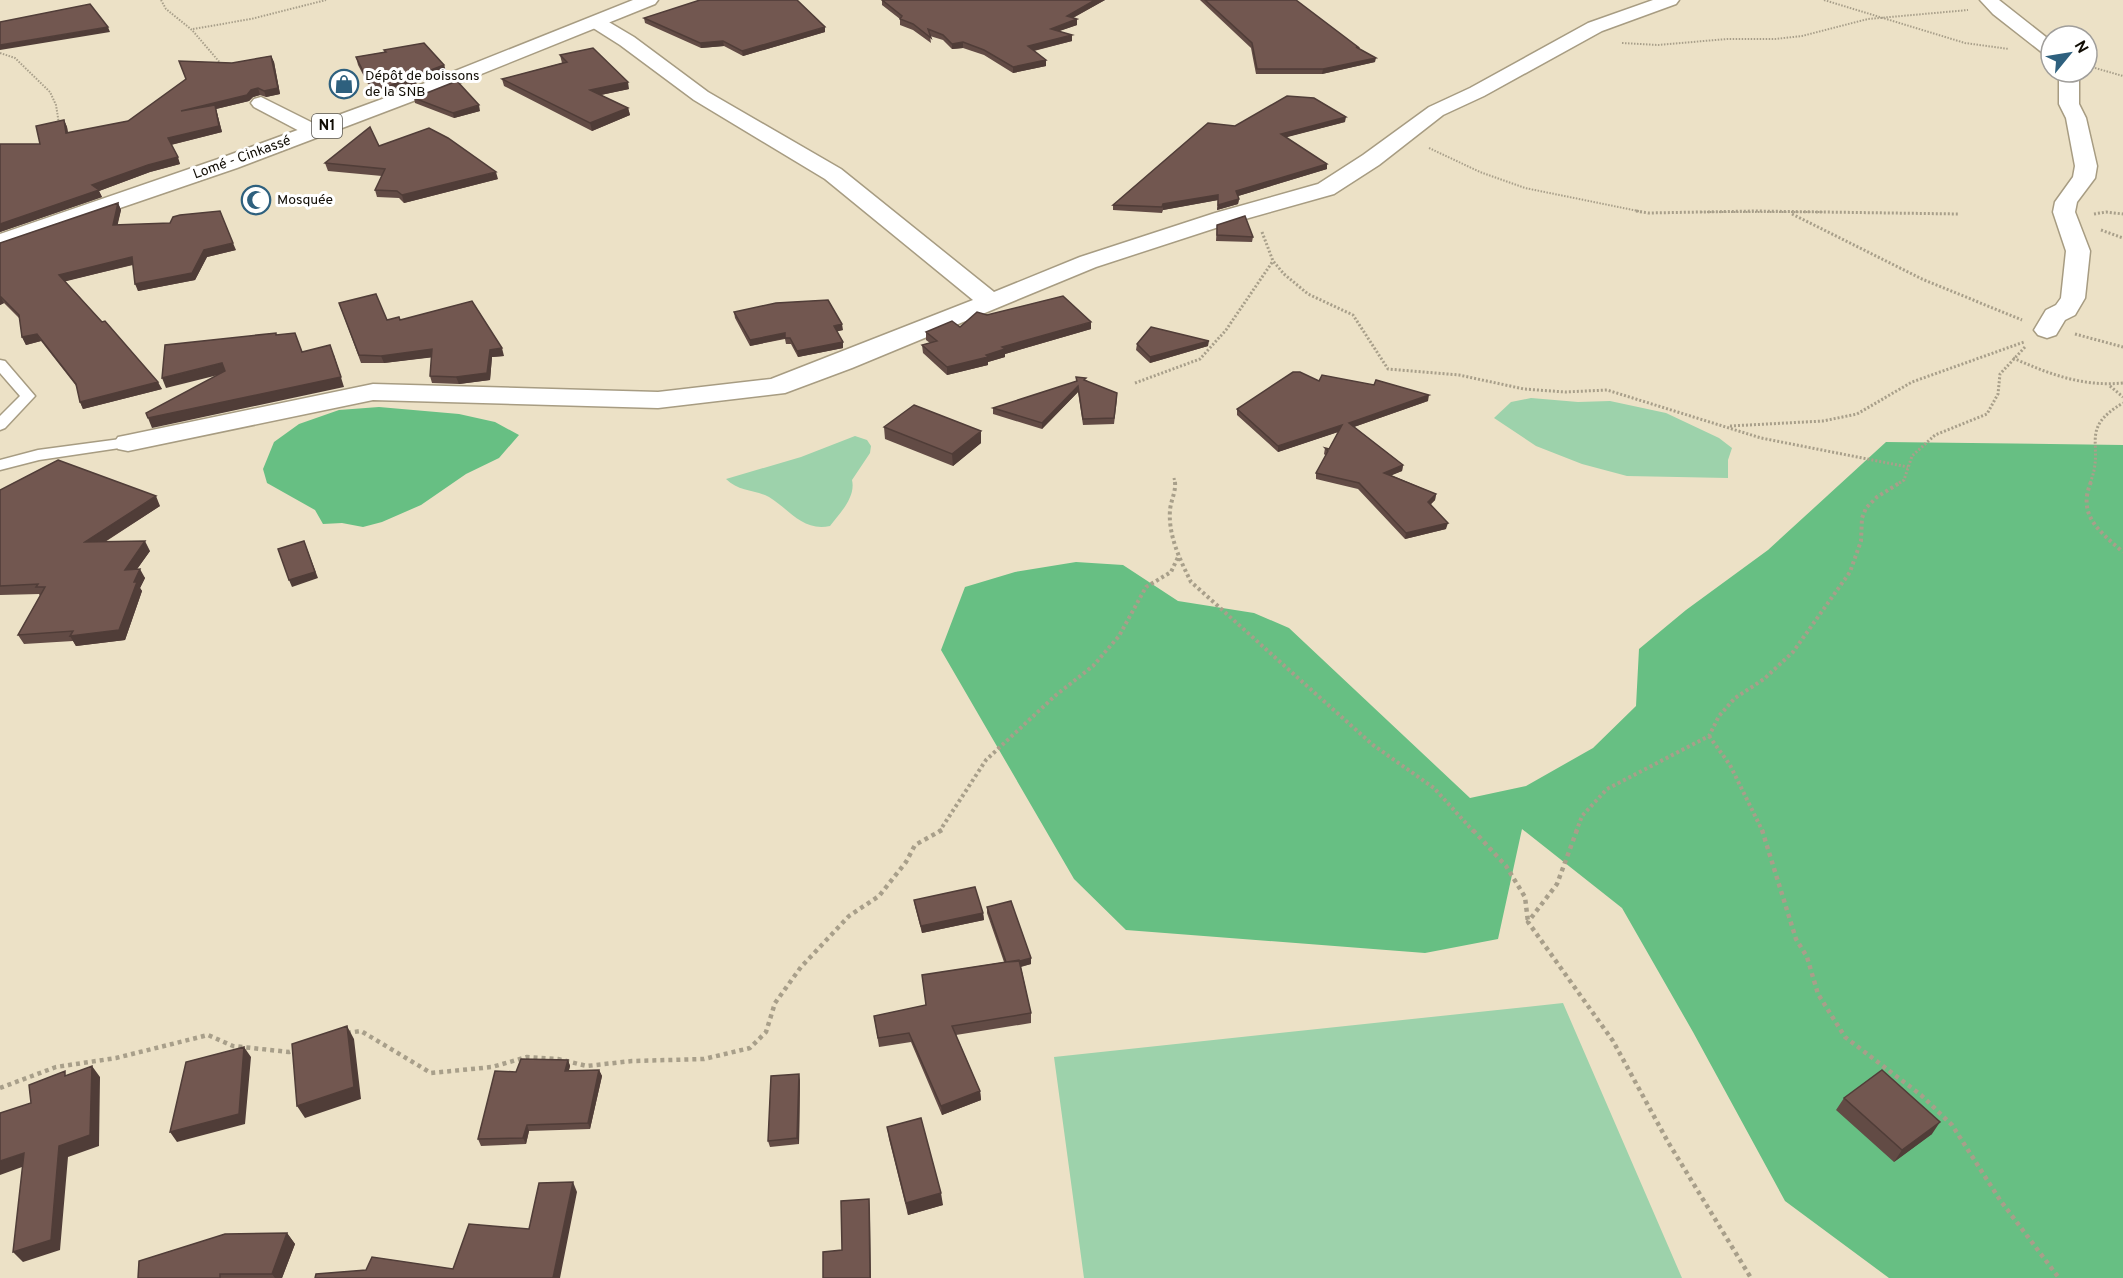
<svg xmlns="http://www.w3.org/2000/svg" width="2123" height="1278" font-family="Overpass,sans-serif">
<rect width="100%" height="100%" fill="#ece1c6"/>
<path fill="#9dd2ab" d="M1531,398L1578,402L1610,401L1666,413L1719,438L1732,448L1728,460V478L1627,476L1582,464L1536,446L1494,418L1511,402Z
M855,436L867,440L871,446L870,453L852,480C856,497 840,513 830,526C803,532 789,509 769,497C754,489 739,492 726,479L801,457Z
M1563,1003L1682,1278H1084L1054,1057Z"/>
<path fill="#67bf83" d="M379,407L459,414L495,422L519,435L499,458L466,474L421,505L382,522L363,527L342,523L323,524L315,510L267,483L263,469L274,442L299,424L339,410Z
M1886,442L2123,445V1278H1889L1785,1201L1693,1032L1622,908L1522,829L1498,939L1425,953L1126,930L1074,879L941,650L965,587L1015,572L1076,562L1123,565L1178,601L1254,613L1289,628L1470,798L1526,786L1593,748L1636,706L1639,649L1686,610L1768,550Z"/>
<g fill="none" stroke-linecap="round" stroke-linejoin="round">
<g stroke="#a79c82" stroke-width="3">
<path id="service" d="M0,360L5,361L35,396L5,428L0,430V416L20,396L0,373Z
M128,438L136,443L133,446L39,460L0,470V460L38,450Z"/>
</g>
<g stroke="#a79c82" stroke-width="3">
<path id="minor" d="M1653,0H1679L1676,4L1602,31L1484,96L1443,115L1379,165L1334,194L1231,223L1096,267L852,368L785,393L658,408L373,400L128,451L118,449L114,443L118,437L128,435L373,384L658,392L771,379L973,300L825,179L694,100L620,45L590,26L587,22L590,18H602L634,37L708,92L841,169L994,292L1080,257L1215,213L1318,184L1363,155L1429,107L1470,88L1588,23Z
M1980,0H1999L2051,41V56L2044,54L1993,14Z
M2059,72H2079V104L2086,118L2097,166L2095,178L2077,202L2075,212L2090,251L2085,298L2075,315L2065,320L2056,335L2047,338L2038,335L2034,330L2046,310L2056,305L2061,298L2066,251L2053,212L2055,202L2073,177L2075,166L2066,118L2059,104Z
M261,97L321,127L324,131L321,135L314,137L307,135L254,107L251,103L254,99Z"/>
</g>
<g stroke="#a79c82" stroke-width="3">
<path id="trunk" d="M633,0H658L655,4L429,95L237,168L0,249V234L221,158L415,87Z"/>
</g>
<path stroke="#a89f8a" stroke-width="2" stroke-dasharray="1.5 1.5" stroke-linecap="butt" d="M161,0L166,9L192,30L222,65
M1824,0L1965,43L2009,49
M193,29L251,19L326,0
M1622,43L1658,45L1727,39H1775L1802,36L1868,19L1968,10
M0,53L15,58L50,92L56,105L59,124
M2095,68L2123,76
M1429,148L1480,172L1525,188L1643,212
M1701,212H1823"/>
<path stroke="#a89f8a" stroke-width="3" stroke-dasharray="2 2" stroke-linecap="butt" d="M1636,211L1648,213L1755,211L1959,214
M1792,214L1922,279L2022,320
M2094,214L2106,212L2123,214
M2101,230L2123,238
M1262,232L1273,261L1284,274L1308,294L1353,315L1388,369L1459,375L1524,389L1565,392L1607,390L1761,438L1908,467
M2075,334L2123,347
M2013,358C2049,374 2083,387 2123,383
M1135,383L1200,359L1226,330L1273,261
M2110,386L2123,397
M1730,426L1823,421L1857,414L1912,382L2024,342
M1174,478L1175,483
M1899,483L1904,480L1912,456L1935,435L1987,414L1998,394L2000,374L2026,346
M2090,483C2106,445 2077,430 2123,403"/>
<path stroke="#a89f8a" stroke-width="4" stroke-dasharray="3 3" stroke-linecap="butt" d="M1175,482C1176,492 1171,500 1170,510C1168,535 1180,560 1191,582L1373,745L1434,788L1474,832
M2091,482C2077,515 2099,531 2123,552
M1709,736L1730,765L1763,832
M939,832L986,760L1056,695L1093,666L1119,636L1146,587L1171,572L1179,555
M1576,832L1582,816L1607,789L1709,736L1719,716L1735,698L1764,679L1793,652L1850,572L1861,541L1862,518L1866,508L1877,497L1901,482"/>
<path stroke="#a89f8a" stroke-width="4.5" stroke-dasharray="4 4" stroke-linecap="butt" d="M1473,830L1506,866L1525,897L1528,922
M1577,830L1557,884L1528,922L1613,1041L1668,1142L1751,1278
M1762,830L1796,939L1807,957L1818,994L1845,1037L1921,1095L1952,1125L2000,1200L2059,1278
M347,1033L361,1031L431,1073L492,1067L527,1057L558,1059L587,1066L632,1061L704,1059L750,1048L766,1032L775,1003L801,967L849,916L879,896L906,862L915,845L942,830
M0,1088L56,1067L116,1058L208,1035L233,1046L289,1052L295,1050"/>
<use href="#service" fill="#fff" fill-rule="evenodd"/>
<use href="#minor" fill="#fff" fill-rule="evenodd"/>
<use href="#trunk" fill="#fff" fill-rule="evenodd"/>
</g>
<path fill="#624b45" d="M882,0H1105L1073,18L1077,19V25L1059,31L1072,41L1034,51L1046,66L1013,73L984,55L963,48L952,49L943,40L930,36L931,43L913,30L900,25V19L882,5Z
M1200,0H1296L1375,62L1322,74H1256L1251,48Z
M644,18L825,32L743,56L724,46L701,48L645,23Z
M384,50L444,65L446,72L391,93L368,84L358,65L356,57L385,52Z
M560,55L629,89L601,95L628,108L630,115L592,131L504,86L502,79L562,63Z
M271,56L274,62L280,94L266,97L260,95L253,97L249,101L216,109L222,132L171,145L180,164L150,172L99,191L102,197L0,232V144H40L64,120L67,127L68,133L128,121L232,63Z
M414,98L480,111L454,118L415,103Z
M1345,122L1286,137L1327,169L1238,196L1239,199L1238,204L1217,210L1218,200L1163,210L1162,213L1113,210V205L1235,126Z
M379,146L498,179L404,203L399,198L377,197L375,190L382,176L328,171L325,163Z
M118,203L121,210L117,225L236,250L207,257L195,280L138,291L133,265L65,281L162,389L83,409L80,402L77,387L41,341L26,345L22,337L20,319L4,303L0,305V243Z
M1217,225L1253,237L1252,242L1216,241Z
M339,303L387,320H400L504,356L492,357L490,380L459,384L432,383L430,376L432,357L384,363H361Z
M734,312L843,330L837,331L843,342V348L798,357L791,344H786L785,339L750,346L735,318Z
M987,315L1091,329L1005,354V357L988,362V365L947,375L923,353L922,345L930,343L926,340V332L960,327Z
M1137,344L1208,346L1150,363L1136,350Z
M1076,377L1086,380L1117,399L1114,424L1083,425L1078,392L1042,429L993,414V408L1076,382Z
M1428,401L1354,427L1403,465L1402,471L1391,475L1436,494L1435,500L1431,504L1446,529L1405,539L1358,489L1316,479V473L1326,456L1324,454L1325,448L1329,449L1338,432L1278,452L1237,415V409Z
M884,427L981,443L953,466L885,439Z
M0,490L160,506L105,542L150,551L137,569L145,578L140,588L142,591L125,640L76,646L73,641L24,644L18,635L40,596L39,594L0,595Z
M914,900L983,913L984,920L922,933L915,906Z
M987,907L1031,964L1021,967L1031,1013V1023L956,1035L980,1091L981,1100L942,1115L911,1042L879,1047L874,1016L926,1005L922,975L1004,962L987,913Z
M568,1060L570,1066L569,1070H599L602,1076L590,1129L529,1131L526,1144L481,1146L478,1139L516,1072Z
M800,1080L799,1144L770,1147L768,1141Z
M1844,1098L1932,1134L1894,1162L1836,1110Z
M887,1127L943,1205L908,1215L889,1139Z
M287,1233L295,1244L282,1278H138Z"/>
<path fill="#503d38" d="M1095,0H1105L1067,21V16Z
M1077,19V25L1051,34V29Z
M108,27L110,32L0,50V45Z
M825,27V32L743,56L742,51Z
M1072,35V41L1028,52V46Z
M723,41L724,46L701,48L700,43Z
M963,42V48L952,49V44Z
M271,56L274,62L280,94L266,97L264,91Z
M1376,58L1375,62L1322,74L1323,69Z
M1046,60V66L1013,73V67Z
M444,65L446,72L391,93L389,86Z
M628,82L629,89L591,97L590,90Z
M258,88L260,95L253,97L249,101L216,109L222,132L170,145L168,138L181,111Z
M479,105L480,111L454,118L453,113Z
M628,108L630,115L592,131L590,123Z
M1346,117L1345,122L1280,139L1281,134Z
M64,120L67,127L69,140L66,133Z
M178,157L180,164L150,172L99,191L102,197L0,232V224L92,185L148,165Z
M1327,164V169L1235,197L1236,191Z
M496,172L498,179L404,203L402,195Z
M1218,195V200L1163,210V204Z
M1239,199L1238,204L1217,210L1218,205Z
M118,203L121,210L116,232L113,225Z
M233,243L236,250L207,257L195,280L138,291L135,284L204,250Z
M132,257L135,264L63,282L59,275Z
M0,296L4,303L0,305Z
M1091,322V329L1005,354V357L988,362V365L947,375V367L1002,347Z
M842,324L843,330L835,332L834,326Z
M785,333L786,338L750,346V340Z
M37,334L41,341L26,345L22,337Z
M1209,341L1208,346L1150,363V357Z
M843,342V348L798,357L797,351Z
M502,348L504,356L492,357L490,380L459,384L456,377L490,350Z
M432,349L435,357L384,363L381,356Z
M334,355L344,387L152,428L148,418Z
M222,363L226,373L166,388L162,378Z
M158,382L162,389L83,409L80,402Z
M1078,386V392L1042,429V423Z
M1429,395L1428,401L1348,429L1349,423Z
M1342,425L1341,431L1278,452V446Z
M981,431V443L953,466L952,454Z
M1403,465L1402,471L1383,479L1384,473Z
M1436,494L1435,500L1427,508L1428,502Z
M156,496L160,506L90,551L85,542Z
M1448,523L1446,529L1405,539L1406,533Z
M145,541L150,551L130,579L125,570Z
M304,541L318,578L292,587L289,580Z
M140,569L145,578L140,588L142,591L125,640L76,646L70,636L134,582Z
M983,913L984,920L922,933L921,926Z
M1031,958V964L1007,970L1006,964Z
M347,1026L354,1039L361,1099L305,1118L297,1106Z
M244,1047L251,1057L245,1124L177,1142L170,1132Z
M568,1060L570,1066L567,1077L565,1071Z
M92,1066L100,1077L99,1146L68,1157L60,1250L23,1262L13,1252Z
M599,1070L602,1076L590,1129L588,1123Z
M799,1074L800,1080L799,1144L797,1138Z
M980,1091L981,1100L942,1115L941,1106Z
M1940,1122L1932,1134L1894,1162L1902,1150Z
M527,1125L529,1131L526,1144L523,1138Z
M24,1153L33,1163L0,1175V1161Z
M573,1182L577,1192L560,1278H553Z
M941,1193L943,1205L908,1215L906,1203Z
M869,1199L870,1209L871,1278H870Z
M287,1233L295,1244L282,1278H275L272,1274Z"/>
<path fill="#725750" stroke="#503d38" stroke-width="1.5" d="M700,0H797L825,27L742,51L723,41L700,43L644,18Z
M882,0H1095L1067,16L1077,19L1051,29L1072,35L1028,46L1046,60L1013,67L984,50L963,42L952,44L943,35L928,29L931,38L913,24L900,19L902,16Z
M1205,0H1296L1358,47H1356L1376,58L1323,69H1257L1252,43Z
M90,4L108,27L0,45V22Z
M424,43L444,65L389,86L366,77L356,57L386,52L384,50Z
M593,48L628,82L590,90L628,108L590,123L502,79L567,62L560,55Z
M271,56L278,88L264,91L258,88L251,90L247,95L181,111L215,105L219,126L168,138L178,157L148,165L92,185L99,190L0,224V144H40L36,126L64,120L66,133L128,121L186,79L179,61L232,63Z
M457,81L479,105L453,113L414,98Z
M1287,96L1314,98L1346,117L1281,134L1327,164L1236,191L1239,199L1218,205V195L1163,204L1162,207L1113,205L1208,123L1235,126Z
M370,127L379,146L429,128L448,138L496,172L402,195L397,191L375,190L385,169L325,163Z
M118,203L113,225L170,223L173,217L180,215L220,211L233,243L204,250L192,273L135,284L132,257L59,275L102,322L105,321L158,382L80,402L76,384L37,334L22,337L19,315L0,296V243Z
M1245,216L1253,237L1217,235V225Z
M376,294L387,320L399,317L400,320L472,301L502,348L490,350L487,373L456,377L430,376L432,349L381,356L359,355L339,303Z
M1063,296L1091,322L1002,347L1005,349L986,355L988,357L947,367L922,345L937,341L926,332L952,321L960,327L977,312L987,315Z
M828,300L842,324L834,326L843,342L797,351L790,338H785V333L750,340L734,312L776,303Z
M1151,327L1209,341L1150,357L1137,344Z
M276,333V335L295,333L302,352L330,345L341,377L148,418L146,413L225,371L222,363L162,378L165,345Z
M1293,372H1300L1319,381L1322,375L1374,385L1376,380L1429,395L1349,423L1403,465L1384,473L1436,494L1428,502L1448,523L1406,533L1359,483L1316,473L1328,451L1325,448L1329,449L1342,425L1278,446L1237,409Z
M1076,377L1086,378L1084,380L1117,393L1114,418L1083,419L1078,386L1042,423L993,408L1077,381Z
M914,405L981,431L952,454L884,427Z
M58,460L156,496L85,542L145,541L125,570L140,569L134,582H137L119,630L70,636L73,631L18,635L45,587H36L38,584L0,586V490Z
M304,541L315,572L289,580L278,549Z
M975,887L983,913L921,926L914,900Z
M1011,901L1031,958L1020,961L1006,962L987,907Z
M1019,960L1031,1013L952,1026L980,1091L941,1106L909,1033L878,1038L874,1016L926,1005L922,975Z
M347,1026L354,1087L297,1106L292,1044Z
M244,1047L239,1114L170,1132L186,1062Z
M521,1059L568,1060L565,1071L599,1070L588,1123L527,1125L523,1138L478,1139L495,1071L516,1072Z
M92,1066L90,1135L59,1146L51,1240L13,1252L24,1153L0,1161V1113L31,1103L29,1085L65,1071V1076Z
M1882,1070L1940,1122L1902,1150L1844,1098Z
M799,1074L797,1138L768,1141L771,1076Z
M921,1118L941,1193L906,1203L887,1127Z
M573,1182L553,1278H315L316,1274L366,1270L372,1257L453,1269L469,1224L529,1229L539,1183Z
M869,1199L870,1278H823V1252L842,1250L841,1201Z
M287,1233L272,1274H220V1278H138L139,1261L225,1234Z"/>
<defs>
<g id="shop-ring" transform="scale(1.5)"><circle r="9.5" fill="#fff" stroke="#2e607e" stroke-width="1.5"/><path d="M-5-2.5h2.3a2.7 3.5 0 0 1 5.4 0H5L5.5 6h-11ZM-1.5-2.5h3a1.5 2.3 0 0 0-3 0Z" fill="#2e607e"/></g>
<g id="mosque-ring" transform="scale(1.5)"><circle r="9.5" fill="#fff" stroke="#2e607e" stroke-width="1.5"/><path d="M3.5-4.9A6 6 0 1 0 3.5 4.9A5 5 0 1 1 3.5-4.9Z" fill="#2e607e"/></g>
</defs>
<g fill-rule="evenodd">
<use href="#shop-ring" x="344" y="84"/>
<use href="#mosque-ring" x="256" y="200"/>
</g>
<g text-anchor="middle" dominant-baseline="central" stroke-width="6" stroke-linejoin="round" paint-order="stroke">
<g font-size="14" fill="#110d05" stroke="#fff" text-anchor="start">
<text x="365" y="76">Dépôt de boissons<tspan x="365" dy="16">de la SNB</tspan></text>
<text x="277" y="200">Mosquée</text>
</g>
<g font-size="14" fill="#110d05" stroke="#fff">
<text transform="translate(242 158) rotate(-20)">Lomé - Cinkassé</text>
</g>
<rect fill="#fff" stroke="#585650" stroke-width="1.5" x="312" y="114" width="30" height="24" rx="4.5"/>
<g font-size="15" font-weight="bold" fill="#110d05">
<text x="327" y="126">N1</text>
</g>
</g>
<g transform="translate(2069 54) rotate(60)"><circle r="28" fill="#ffffff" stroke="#a09e9b" stroke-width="1.5"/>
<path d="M0-4.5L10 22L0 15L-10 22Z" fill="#2e607e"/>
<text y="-9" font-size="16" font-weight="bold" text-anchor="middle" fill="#110d05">N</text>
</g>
</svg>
